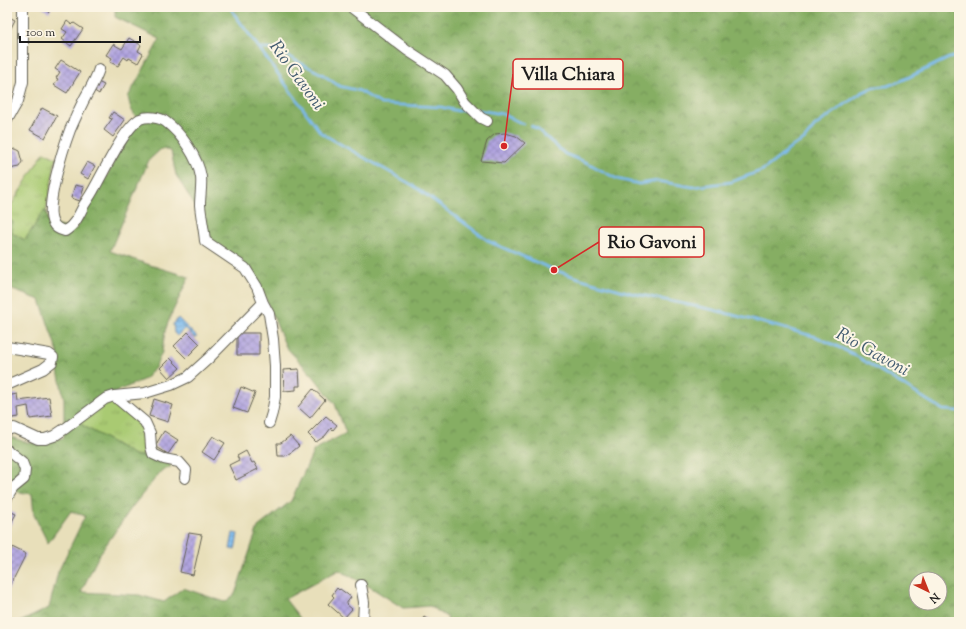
<svg xmlns="http://www.w3.org/2000/svg" width="966" height="629" font-family="'Sorts Mill Goudy',serif">
<defs>
<pattern id="grass-tufts" width="24" height="20" patternUnits="userSpaceOnUse"><rect width="24" height="20" fill="#a9ca72"/><path d="M3 7l-1-3M5 7V3M7 7l1-3M15 17l-1-3M17 17v-4M19 17l1-3" fill="none" stroke="#91ad62"/></pattern>
<pattern id="forest-crowns" width="20" height="18" patternUnits="userSpaceOnUse"><rect width="20" height="18" fill="#86ae64"/><path d="M2 6a3 3 0 1 1 6 0M12 15a3 3 0 1 1 6 0" fill="none" stroke="#6d8d52"/></pattern>
<pattern id="water-rules" width="6" height="5" patternUnits="userSpaceOnUse"><rect width="6" height="5" fill="#7abaef"/><path d="M0 2.5h6" fill="none" stroke="#699fcc"/></pattern>
<pattern id="building-cross-hatch" width="8" height="8" patternUnits="userSpaceOnUse"><rect width="8" height="8" fill="#b1a4e0"/><path d="M0 0l8 8M0 8l8-8" fill="none" stroke="#8f85b5"/></pattern>
</defs>
<rect width="100%" height="100%" fill="#fcf5e5"/>
<filter id="ink" filterUnits="userSpaceOnUse"><feTurbulence type="fractalNoise" baseFrequency=".025" numOctaves="2"/><feDisplacementMap in="SourceGraphic" scale="8" xChannelSelector="R" yChannelSelector="G"/><feConvolveMatrix kernelMatrix="1 2 1 2 8 2 1 2 1" color-interpolation-filters="sRGB"/></filter>
<filter id="wash" filterUnits="userSpaceOnUse"><feTurbulence type="fractalNoise" baseFrequency=".012" numOctaves="4" result="noise"/><feDisplacementMap in="SourceGraphic" scale="16" xChannelSelector="R" yChannelSelector="G"/><feGaussianBlur stdDeviation="0.9" result="paint"/><feColorMatrix in="noise" values="0 0 0 0 0 0 0 0 0 0 0 0 0 0 0 0 0 1.4 0 .05"/><feComposite in="paint" operator="in"/></filter>
<g filter="url(#wash)">
<rect width="100%" height="100%" fill="#e8dfba"/>
<path fill="url(#grass-tufts)" stroke="#627347" d="M44,152L56,158L47,206L46,212L44,211L25,240L11,233L13,222L7,219V212Z
M107,400H115L142,423L152,456H136L82,425L79,421Z"/>
<path fill="url(#forest-crowns)" stroke="#516540" fill-rule="evenodd" d="M115,7H959V622H446L448,618L430,606L403,608L370,587L339,570L285,599L303,622H20L49,608L58,572L85,516L71,511L48,543L34,515L32,494L7,490V436L29,443L64,438V399L57,366L58,353L40,300L7,288V219L13,222L12,233L25,240L44,211L46,212L49,224L75,230C84,214 94,198 104,182C114,162 123,139 140,124L131,109L128,97L160,39L115,17ZM161,149L171,151L176,175L195,206L209,236L214,243L264,295L286,347L314,377L335,404L346,433L314,450L291,501L258,527L235,594L225,602L183,588L164,602L139,595L81,592L99,555L132,507L162,470L170,468L171,463L152,456H136L82,425L79,421L120,390L145,379L155,368L162,352L165,331L170,317L189,277L150,265L110,251L149,160ZM916,579H940V603H916Z"/>
<path fill="url(#water-rules)" stroke="#4b6b86" d="M178,318L197,337L195,338L181,324L185,328L177,336L174,333L173,324L177,320V319Z
M233,533L238,534L235,550L230,549Z"/>
<g fill="none" stroke-linecap="round" stroke-linejoin="round">
<path stroke="#7abaef" stroke-width="2.5" d="M230,7L235,15L321,133L414,186L490,242L554,270L582,279L631,293L714,310L817,337L853,354L943,410L959,411
M259,48L276,50L322,74L339,86L360,91L381,104L441,107L458,111L467,109
M478,110L503,114L523,124
M531,126L536,128L565,154L588,163L617,179L639,184L657,181L693,187L731,182L763,170L780,157L793,146L804,140L815,126L861,93L874,87L887,86L903,80L949,58L959,56"/>
</g>
<g id="blocks">
<path fill="url(#building-cross-hatch)" d="M41,7H52L49,12Z
M7,16L15,20L8,34H7Z
M67,21L72,25L74,23L83,29L71,46L62,39L67,32L62,29Z
M129,38L141,45L138,51L143,54L138,63L129,58L128,60L124,57L118,66L110,62L112,58L106,55L113,44L122,49Z
M61,60L80,72L67,93L54,85L58,79L56,78L60,72L55,69Z
M98,82L104,85L99,94L93,90Z
M42,108L57,116L45,138L30,130Z
M113,112L125,120L113,137L104,130L112,119L109,118Z
M505,133L516,136L525,143L504,163L481,161L487,141L495,134Z
M16,149L20,151L23,162L20,167L9,169L7,168V151Z
M87,162L95,166L88,179L80,174Z
M75,185L84,187L80,201L71,198Z
M188,332L200,344L186,358L174,346Z
M237,333H259V355H237Z
M170,358L180,368L169,378L160,368Z
M299,369L300,386H296V390L284,391L283,370Z
M241,387L255,393L247,413L233,408Z
M313,389L325,400L310,418L298,407Z
M17,394L18,401L49,397L52,416L30,419L28,406L18,408L19,417L7,419V396Z
M154,399L173,405L168,422L149,416Z
M326,416L337,425L333,430L331,428L325,436L316,442L308,434Z
M164,431L178,440L168,454L155,446Z
M213,436L225,443L214,460L202,452Z
M290,436L299,446L293,451L285,456H278L277,443H281Z
M246,451L252,463L254,462L258,469L236,480L229,465L239,460L237,456Z
M7,510L16,514L7,531Z
M189,533L202,535L193,575L180,572Z
M12,547L26,554L7,592V557Z
M337,588L339,590L340,589L351,597L346,604L352,609L344,618L328,604L334,597L332,595Z
M424,617L427,619L425,622L421,621Z"/>
</g>
</g>
<g filter="url(#ink)">
<use href="#blocks" fill-opacity="0" stroke="#636053" stroke-width="1"/>
<g fill="none" stroke-linecap="round" stroke-linejoin="round">
<g stroke="#636053" stroke-width="12">
<path id="minor" d="M351,7L407,50L445,75L457,89L465,102L481,118L487,121
M99,69C96,79 91,87 86,96C80,107 75,119 70,130C64,146 44,208 53,223C55,227 60,230 65,231C75,225 79,215 84,205C88,199 92,193 95,187C104,171 125,127 140,119C147,116 160,117 166,122C181,133 198,158 201,177C202,186 200,196 200,205C201,217 204,229 205,241L245,268L257,287L263,303L269,314L273,339L275,366V397L272,413L269,423
M7,120L18,101L23,82V7
M7,347L49,354L53,357L52,362L43,369L7,385
M114,396L145,422L150,433L151,447L153,454L164,459L179,462L186,470L185,478
M7,430L14,428L38,439H45L54,436L66,428L105,399L114,396L145,393L171,385L188,377L209,358L263,303
M7,450L22,462L25,470L24,479L13,488L7,498
M361,585L364,602L363,622"/>
</g>
<use href="#minor" stroke="#fff" stroke-width="10"/>
</g>
</g>
<g text-anchor="middle" dominant-baseline="central" stroke-width="4" stroke-linejoin="round" paint-order="stroke">
<g font-size="18" font-style="italic" fill="#425b70" stroke="#fcf5e5">
<text transform="translate(296 76) rotate(54)">Rio Gavoni</text>
<text transform="translate(872 353) rotate(29)">Rio Gavoni</text>
</g>
</g>
<path fill="none" stroke="#d62828" stroke-width="1.5" d="M504 146L513 74M554 270L599 242"/>
<g fill="#d62828" stroke="#fcf5e5" stroke-width="1.5">
<circle cx="504" cy="146" r="4"/>
<circle cx="554" cy="270" r="4"/>
</g>
<g fill="#fcf5e5" stroke="#d62828" stroke-width="1.5">
<rect x="513" y="59" width="110" height="30" rx="4"/>
<rect x="599" y="227" width="105" height="30" rx="4"/>
</g>
<g font-size="18" text-anchor="middle" font-weight="bold" fill="#1c1c1c">
<text x="568" y="80">Villa Chiara</text>
<text x="652" y="248">Rio Gavoni</text>
</g>
<rect width="966" height="629" fill="none" stroke="#fcf5e5" stroke-width="24"/>
<g transform="translate(928 591) rotate(137)"><circle r="19" fill="#fcf5e5" stroke="#a29e95"/>
<path d="M0-3L7 15L0 10L-7 15Z" fill="#c8321e"/>
<text y="-6" font-size="11" font-weight="bold" text-anchor="middle" fill="#1c1c1c">N</text>
</g>
<path d="M20 36v6h120v-6" fill="none" stroke="#1c1c1c" stroke-width="2"/>
<text x="26" y="36" font-size="12" fill="#1c1c1c" stroke="#fcf5e5" stroke-width="3" paint-order="stroke">100 m</text>
</svg>
